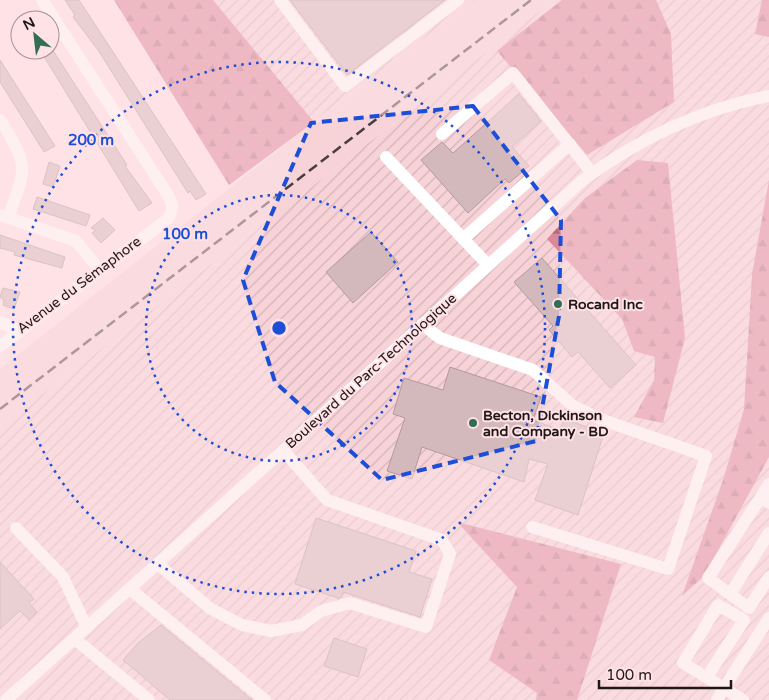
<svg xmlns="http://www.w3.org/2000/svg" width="769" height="700" font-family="'Varela Round',sans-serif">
<defs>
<pattern id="industrial-furrows" width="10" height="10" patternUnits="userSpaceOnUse" patternTransform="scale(1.25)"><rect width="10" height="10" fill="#f7d3d8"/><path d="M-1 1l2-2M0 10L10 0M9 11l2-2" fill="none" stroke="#d3b4b9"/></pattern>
<pattern id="forest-firs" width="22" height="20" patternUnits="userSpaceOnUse" patternTransform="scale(1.25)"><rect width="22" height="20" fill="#d89"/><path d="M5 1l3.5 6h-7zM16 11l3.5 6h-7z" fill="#b36e7c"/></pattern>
</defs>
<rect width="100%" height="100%" fill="#fee2e6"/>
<path fill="#f7d3d8" d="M475,0H554L0,427V369L314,122Z"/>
<path fill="url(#industrial-furrows)" d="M114,0H475L229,185Z
M554,0H769V700H0V427Z"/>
<path fill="url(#forest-firs)" d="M114,0H213L314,122L229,185Z
M562,0H656L671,34L674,102L587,155L497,51Z
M762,0H769V37L755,34Z
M637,160L668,163L685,338L663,423L634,417L654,380L655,357L634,351L622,319L547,239L585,198Z
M769,180V457L704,576L682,596L724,477L744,409L752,274Z
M457,522L621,564L577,700H536L537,693L489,660L517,587Z"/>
<path fill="#d3b8bc" stroke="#b49a9e" d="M65,0H79L206,194L196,200L190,191L188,193L98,50L73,17L75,15Z
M290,0H445L347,75Z
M52,49L127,165L125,166L152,203L139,211L43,55Z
M0,60L55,146L44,152L0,82Z
M519,94L541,121L512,147L529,166L509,183L505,179L468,213L421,160L442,142L453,153Z
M49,162L60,166L53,187L43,184Z
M37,197L90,215L86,226L33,209Z
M103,218L115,230L101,243L92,233L96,230L91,228Z
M371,232L398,262L353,303L326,272Z
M0,235L65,257L62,268L14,255L15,252L0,248Z
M542,258L636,365L610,388L578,352L572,357L549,330L553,326L514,282Z
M3,288L20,292L14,309L3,305L4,300L0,297Z
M450,367L541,397L533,420L560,430L564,419L604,433L578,515L535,500L548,464L529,459L524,482L422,447L412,479L387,471L405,418L393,414L404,378L443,390Z
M316,518L416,551L409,572L432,579L420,617L343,592L342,597L338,598L295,584Z
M0,562L34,599L29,603L37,612L29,620L20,611L0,629Z
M161,625L252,700H170L123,660L138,643Z
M334,638L367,649L358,677L324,666Z"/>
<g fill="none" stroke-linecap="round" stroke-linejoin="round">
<path stroke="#fff" stroke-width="12" d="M280,0L345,86L458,0
M0,120C29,166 27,168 8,217
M442,134L513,73L592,173
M386,157L488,265
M0,215L76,241L99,269
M463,239L570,144
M0,322L19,331
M422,324L440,338L533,370L572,405L600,419L706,456L668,569L532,527
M0,346L168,219C175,208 172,203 166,192L42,0
M761,497L769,484
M769,503L761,497L708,578L749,608L769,577
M16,528L63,577L87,628
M158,564L211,609L242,625L271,631L302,625L321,611L350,603L426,627L450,554L442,540L327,500L283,450
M130,589L265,700
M730,594L769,533
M75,639L149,700
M707,677L744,620L718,605L683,663L724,688L717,700
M6,700L583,180C639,139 700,109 769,96
M743,700L724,688L769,618"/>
<path stroke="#4a3d3f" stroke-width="2.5" stroke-dasharray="10 5" stroke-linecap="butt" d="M0,409L531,0"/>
</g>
<path d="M0 0H769V700H0ZM473,106L561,220L559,316L536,441L382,480L275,382L243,280L311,123Z" fill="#fee2e6" fill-opacity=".55" fill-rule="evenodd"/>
<path fill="none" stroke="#1d4ed8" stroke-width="4" stroke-dasharray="10 6" stroke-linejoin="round" d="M473,106L561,220L559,316L536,441L382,480L275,382L243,280L311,123Z"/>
<g fill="none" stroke="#1d4ed8" stroke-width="2.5" stroke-dasharray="2.5 5">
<circle cx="279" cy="328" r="133"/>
<circle cx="279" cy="328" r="266"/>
</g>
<g fill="#336d56" stroke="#fee2e6" stroke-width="2">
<circle cx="558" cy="304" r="5"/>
<circle cx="473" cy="423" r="5"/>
</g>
<g text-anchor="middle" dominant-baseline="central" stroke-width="4" stroke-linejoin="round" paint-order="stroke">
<g font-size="14" fill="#211719" stroke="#fee2e6">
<text transform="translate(79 285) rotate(-37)">Avenue du Sémaphore</text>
<text transform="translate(371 371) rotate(-42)">Boulevard du Parc-Technologique</text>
</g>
<g font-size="14" font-weight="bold" fill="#211719" stroke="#fee2e6" text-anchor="start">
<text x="568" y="304">Rocand Inc</text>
<text x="483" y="415">Becton, Dickinson<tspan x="483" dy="16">and Company - BD</tspan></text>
</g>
</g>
<circle cx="279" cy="328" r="8" fill="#1d4ed8" stroke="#fee2e6" stroke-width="2.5"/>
<g font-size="15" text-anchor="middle" font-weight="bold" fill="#1d4ed8" stroke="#fee2e6" stroke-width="4" stroke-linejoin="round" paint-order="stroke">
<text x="91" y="145">200 m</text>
<text x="185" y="239">100 m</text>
</g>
<g transform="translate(35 35) rotate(332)"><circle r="24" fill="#fee2e6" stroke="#a69194"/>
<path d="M0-4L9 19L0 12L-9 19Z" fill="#336d56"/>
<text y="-8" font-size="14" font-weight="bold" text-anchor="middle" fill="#211719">N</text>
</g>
<path d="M599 680v8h132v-8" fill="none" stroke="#211719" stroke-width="2.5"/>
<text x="606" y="680" font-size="15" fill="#211719" stroke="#fee2e6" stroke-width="4" paint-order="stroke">100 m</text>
</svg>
